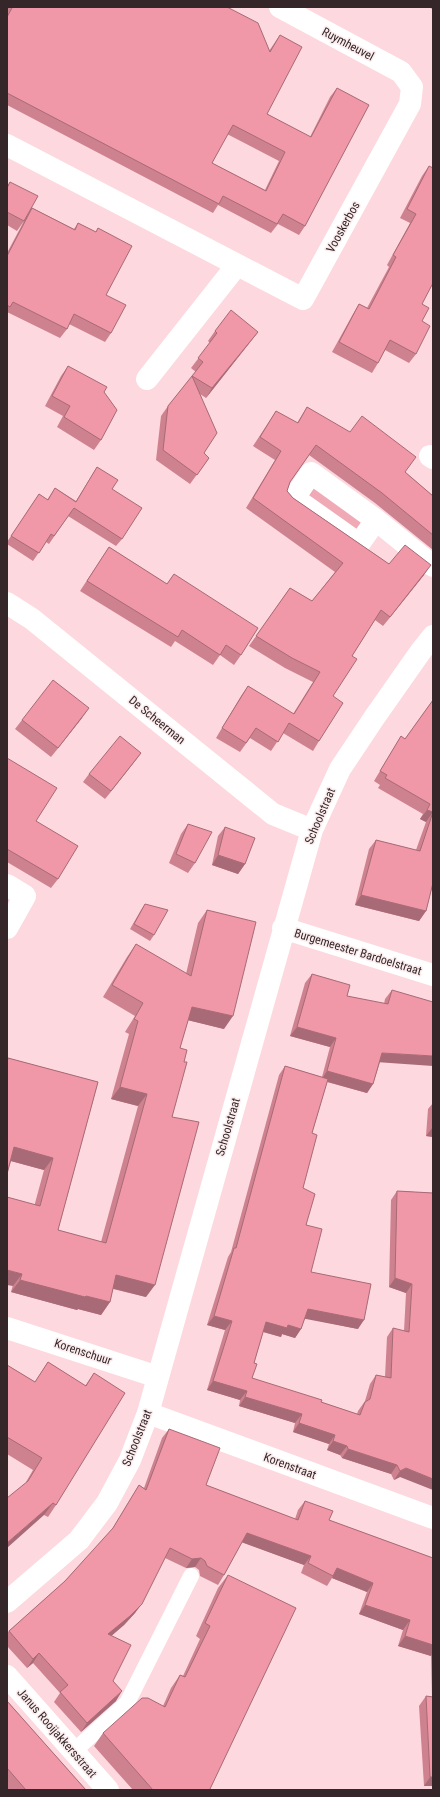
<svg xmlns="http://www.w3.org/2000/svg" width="440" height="1797" font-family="'Roboto Condensed',sans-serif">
<rect width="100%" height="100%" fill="#fdd8de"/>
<path fill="#f0aab6" d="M313,488L363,520L355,533L306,501Z"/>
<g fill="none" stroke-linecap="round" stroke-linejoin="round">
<path stroke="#fff" stroke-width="16" d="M74,1751L127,1703L191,1576"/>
<path stroke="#fff" stroke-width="22" d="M7,145L303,299L410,104L412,87L401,72L280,7
M147,379L237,265
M430,456L433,458
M376,520L359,544L294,498L311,473L376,520L433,566
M7,603L32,619L273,814L312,830
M7,885L25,896L7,928
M283,928L433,975
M7,1328L158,1377
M148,1413L433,1518
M7,1602L79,1540L107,1503L130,1460L148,1413L312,830L340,769L374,718L421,651L433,636
M7,1676L108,1790"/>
</g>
<path fill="#ce8290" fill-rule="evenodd" d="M7,7H227L269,51L280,35L267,114L310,137L330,97L337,88L305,226L299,235L278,224L271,233L218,205L213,213L7,105ZM227,134L279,161L265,190L212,163Z
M429,166L422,304V321L416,354L409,363L385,350L378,363L372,373L332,352L353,314L359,304L367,308L389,267L387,265L410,223L400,218L422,176Z
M10,182L26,217L32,208L74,229L78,223L96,232L98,228L111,333L105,342L69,324L67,329L60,338L7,312V253L24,221L17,231L7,225V186Z
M215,331L258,332L251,341L206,398L200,394L204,453L209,458L190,484L156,460L161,416L168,406L196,372L191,368L210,343L208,341Z
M68,366L104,392L101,440L94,450L57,427L63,416L45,406L61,376Z
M307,407L405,472L433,496V550L375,503L309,455L290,482L287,491L293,498L389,564L424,575L383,626L375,620L352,656L333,696L319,741L313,751L283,733L271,751L250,738L240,752L216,738L241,696L248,686L293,714L313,682L285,668L249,646L290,588L312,601L335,572L246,508L275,460L253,446L276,411L297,423Z
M97,467L112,489L122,539L116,546L68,516L49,544L46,542L33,561L7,544V542L39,494L47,500L55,488L76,501Z
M109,547L167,584L174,574L241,655L234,665L220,655L213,665L175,641L171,647L80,591Z
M433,700V886H432L426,911L419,921L355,905L369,849L376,840L416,850L426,822L420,819L423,814L378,788L380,785L374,781L401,736L405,739Z
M82,718L51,757L15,729L22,720Z
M141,753L135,761L105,799L83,782L89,774Z
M7,758L36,821L58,879L51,888L7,862Z
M188,824L195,863L188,873L169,863L181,834Z
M225,827L245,864L238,874L212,865L218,836Z
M145,904L154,935L150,941L130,929L141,910Z
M207,910L224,1029L188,1020L180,1048L184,1062L172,1117L146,1297L113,1289L110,1302L101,1315L78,1309L77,1310L11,1292L44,1170L11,1161L7,1174V1060L8,1058L98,1082L58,1230L101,1242L138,1106L111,1099L129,1034L125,1032L135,1016L103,997L127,957L136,944L186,974L198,923Z
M312,974L347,996L384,1004L385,999L392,990L380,1062L373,1084L367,1093L327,1082L312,1133L303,1188L311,1272L358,1329L305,1318L301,1329L295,1338L282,1334L281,1337L263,1332L254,1363L252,1378L321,1402L357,1414L358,1411L365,1401L370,1384L376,1375L385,1377L387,1337L393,1328L404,1331L406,1293L389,1287L391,1200L397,1191L433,1193L400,1477L394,1480L391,1474L342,1458L340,1455L327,1450L329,1444L293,1432L295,1423L239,1406L240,1400L207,1390L225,1330L207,1325L228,1257L231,1252L279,1075L285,1066L322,1077L330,1047L290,1036L305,983Z
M433,1103V1137L426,1136L428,1109Z
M48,1362L85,1386L94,1373L56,1505L48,1517L44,1515L26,1482L33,1470L7,1454V1365L35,1382Z
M169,1429L206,1485L295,1519L298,1510L305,1501L329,1520L433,1558V1786H424L419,1706L426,1696L432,1697L431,1656L398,1646L403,1630L359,1614L367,1592L332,1578L327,1586L301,1573L304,1565L242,1542L224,1575L218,1585L200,1576L199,1570L195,1567L186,1568L165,1558L135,1613L124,1625L111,1636L113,1681L116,1701L81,1732L54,1702L60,1693L33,1663L27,1668L7,1646V1633L9,1631L65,1581L111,1531L133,1495L139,1485L144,1488L162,1438Z
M228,1575L210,1790H133L94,1746L103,1733L163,1706L171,1688L180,1675L183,1676L200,1639L196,1636L218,1588Z
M7,1701L86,1790H7Z"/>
<path fill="#a86a76" d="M428,7H433V9Z
M258,332L251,341L206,398L212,388Z
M431,565L424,575L383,626L390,617Z
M89,708L82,718L51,757L58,748Z
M141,753L135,761L105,799L111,791Z
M427,810L433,812L426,822L420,819Z
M218,855L245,864L238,874L212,865Z
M361,895L426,911L419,921L355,905Z
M192,1007L233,1016L224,1029L183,1019Z
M297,1027L336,1038L330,1047L290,1036Z
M382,1053L433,1056V1066L376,1062Z
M327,1071L373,1084L367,1093L321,1080Z
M120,1087L147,1094L138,1106L111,1099Z
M433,1127V1137L426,1136Z
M14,1147L53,1158L44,1170L7,1160Z
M7,1270L22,1274L13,1286L7,1285Z
M116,1275L155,1285L146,1297L107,1287Z
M395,1278L412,1284L406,1293L389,1287Z
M20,1280L110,1302L101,1315L78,1309L77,1310L11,1292Z
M308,1309L364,1320L358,1329L301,1318Z
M214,1316L232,1321L225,1330L207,1325Z
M266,1322L288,1325L301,1329L295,1338L282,1334L281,1337L260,1331Z
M213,1381L247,1391L240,1400L207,1390Z
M245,1397L302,1414L295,1423L239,1406Z
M299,1423L335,1435L329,1444L293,1432Z
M333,1441L347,1446L340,1455L327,1450Z
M348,1449L397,1465L391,1474L342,1458Z
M406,1468L433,1479V1490L400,1477L394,1480L400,1471Z
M53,1503L44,1515L7,1548V1543Z
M247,1533L311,1556L304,1565L241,1542Z
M201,1558L195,1567L186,1568L192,1559Z
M337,1568L373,1583L367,1592L332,1578Z
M142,1604L135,1613L124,1625L102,1644L108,1634Z
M365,1605L410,1620L403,1630L359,1614Z
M405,1636L433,1645V1652L431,1656L398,1646Z
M39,1653L33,1663L27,1668L33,1659Z
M122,1691L116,1701L81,1732L87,1723Z
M430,1777H433V1786H424Z"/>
<path fill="#f097a8" stroke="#a86a76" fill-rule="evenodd" d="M10,7H227L258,23L270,52L280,35L302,47L267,114L311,137L337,88L369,105L305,226L283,214L277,224L223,196L219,204L7,93V17L12,8ZM233,125L285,152L266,191L212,163Z
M429,166L433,168V283L422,304L429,308L422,321L430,326L416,354L390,340L378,363L339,342L359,304L369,309L396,257L393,255L416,214L407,209Z
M10,182L38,196L24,221L7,212V188Z
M32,208L75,230L78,223L96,232L98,228L132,246L106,295L126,305L111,333L74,314L67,329L13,302L10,307L7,305V256Z
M231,310L258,332L212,388L192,376L203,362L198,358L217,333L215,331Z
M68,366L107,387L104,392L117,410L101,440L64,417L70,406L52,396Z
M192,376L217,433L204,453L209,458L197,475L163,450L168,406Z
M307,407L350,432L362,416L416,457L405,472L433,496V535L382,493L316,445L290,482L287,491L293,498L389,564L405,545L431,565L390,617L381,610L352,656L357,659L333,696L343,703L319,741L289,723L278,742L256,728L246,743L222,728L248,686L294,714L320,672L292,658L256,636L290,588L312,601L343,563L253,498L281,451L260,437L276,411L298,423Z
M97,467L118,480L112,489L142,508L122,539L74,508L54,536L51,534L39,553L11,536L39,494L48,500L55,488L76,502Z
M109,547L167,584L174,574L258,628L241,655L226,645L220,655L182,630L178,637L87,581Z
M53,680L89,708L58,748L22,720Z
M433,700V883L426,911L361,895L376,840L420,851L433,812L427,810L430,804L385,778L387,775L380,771L401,736L405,739Z
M120,736L141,753L111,791L89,774Z
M7,758L57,788L36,821L78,846L58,879L7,849Z
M188,824L212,832L195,863L176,854Z
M225,827L255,838L245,864L218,855Z
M145,904L168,910L154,935L134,924Z
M207,910L256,922L233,1016L192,1007L180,1048L187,1050L184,1062H187L172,1117L199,1122L155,1285L116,1275L110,1302L86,1296L85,1297L20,1280L22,1274L7,1270V1197L40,1206L53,1158L14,1147L7,1174V1063L8,1058L98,1082L58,1230L106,1243L147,1094L120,1087L138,1021L134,1019L143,1003L112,985L136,944L191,976Z
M312,974L350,985L347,996L388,1004L392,990L433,1002V1056L382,1053L373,1084L327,1071L336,1038L297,1027Z
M285,1066L328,1079L312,1133L317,1135L303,1188L315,1194L306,1225L322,1229L311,1272L371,1284L364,1320L308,1309L301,1329L288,1325L287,1328L266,1322L254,1363L257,1364L252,1378L322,1400L321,1402L360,1415L365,1402L370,1399L376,1375L391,1378L393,1328L409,1332L412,1284L395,1278L397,1191L433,1193V1479L406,1468L400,1471L397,1465L348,1449L347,1446L333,1441L335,1435L299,1423L302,1414L245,1397L247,1391L213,1381L232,1321L214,1316L234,1248H236Z
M48,1362L86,1386L94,1373L125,1393L56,1505L53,1503L7,1543V1498L28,1481L42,1458L7,1437V1365L35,1382Z
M169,1429L220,1448L206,1485L298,1520L305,1501L333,1511L329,1520L433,1558V1645L405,1636L410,1620L365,1605L373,1583L337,1568L333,1576L308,1563L311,1556L247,1533L224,1575L207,1566L205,1561L201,1558L192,1559L170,1548L142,1604L130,1616L108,1634L131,1645L113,1681L122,1691L87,1723L60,1692L68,1685L39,1653L33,1659L9,1631L65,1581L113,1528L139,1485L146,1490Z
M228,1575L296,1608L210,1789L209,1790H153L103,1733L142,1698H148L165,1707L180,1675L185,1677L210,1626L205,1623Z
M426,1696L433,1697V1777H430Z
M7,1701L86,1790H26L7,1768Z"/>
<g text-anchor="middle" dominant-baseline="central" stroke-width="3" stroke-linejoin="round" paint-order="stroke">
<g font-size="12" fill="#352729" stroke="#fbecee">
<text transform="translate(348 44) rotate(28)">Ruymheuvel</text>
<text transform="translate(343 227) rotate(-61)">Vooskerbos</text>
<text transform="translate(157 720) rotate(39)">De Scheerman</text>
<text transform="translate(320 816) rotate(-67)">Schoolstraat</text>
<text transform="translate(358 952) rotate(17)">Burgemeester Bardoelstraat</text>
<text transform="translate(228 1127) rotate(-74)">Schoolstraat</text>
<text transform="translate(83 1352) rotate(18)">Korenschuur</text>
<text transform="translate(137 1438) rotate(-68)">Schoolstraat</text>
<text transform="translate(290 1466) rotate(20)">Korenstraat</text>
<text transform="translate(57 1733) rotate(49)">Janus Rooijakkersstraat</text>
</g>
</g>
<rect width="440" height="1797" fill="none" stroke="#352729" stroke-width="16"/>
</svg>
